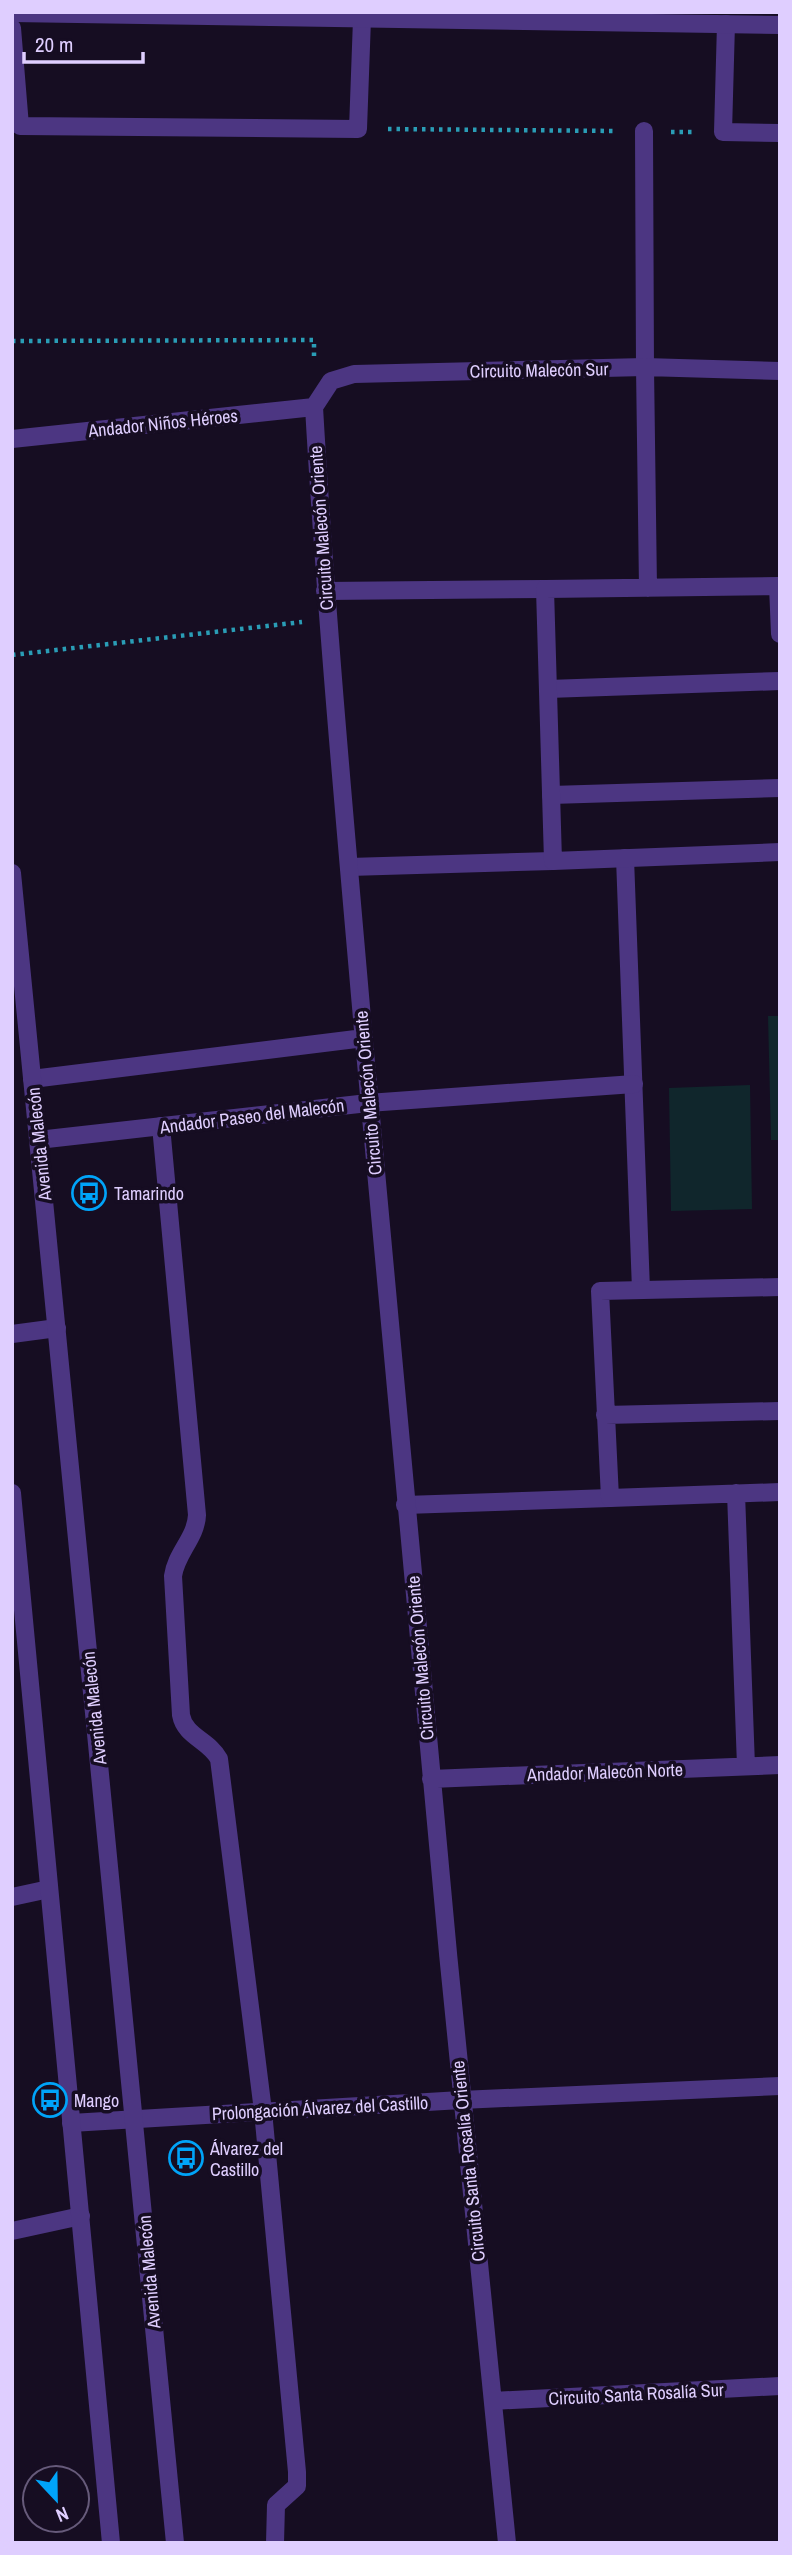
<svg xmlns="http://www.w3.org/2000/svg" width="792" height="2555" font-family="'Archivo Narrow',sans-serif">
<rect width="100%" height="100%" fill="#160d22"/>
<path fill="#10262c" d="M768,1016H780V1140H771Z
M750,1085L752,1209L671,1211L669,1088Z"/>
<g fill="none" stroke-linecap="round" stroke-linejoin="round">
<path stroke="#2a9db6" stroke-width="4.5" stroke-dasharray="3.5 5" stroke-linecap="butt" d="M388,129L617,131
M671,132H694
M12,341L314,340V357
M12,655L302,622"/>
<path stroke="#4c3682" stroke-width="18" d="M726,24L723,132L780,133
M12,28L20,126L358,129L362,19
M548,689L780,681
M551,795L780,788
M161,1126L197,1515C196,1538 176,1553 173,1576L181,1715C185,1737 209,1740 219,1759L263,2111L297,2472V2486L276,2505L275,2543"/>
<path stroke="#4c3682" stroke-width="18" d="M644,131L645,367
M325,591L545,589
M625,858L641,1290
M349,867L553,861
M405,1505L610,1498"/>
<path stroke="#4c3682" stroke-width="18" d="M645,367L648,588
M314,407C326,615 345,822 363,1030C407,1535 455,2039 507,2543
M314,407L331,381L354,374L645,367L780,371
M12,439L314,407
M780,634L778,586L545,589L553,861L780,852
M32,1079L364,1038
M38,1140L368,1103L634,1084
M780,1287L600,1291L610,1498L780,1492
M12,1334L57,1328
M605,1415L780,1411
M736,1493L746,1766
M431,1779L780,1765
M12,1897L49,1889
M71,2123L461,2100L780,2086
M12,2231L81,2216
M493,2401L780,2386"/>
<path stroke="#4c3682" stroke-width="18" d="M12,13L780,25
M12,873L175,2543
M12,1493L111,2543"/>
</g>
<defs>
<g id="bus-ring" transform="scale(1.75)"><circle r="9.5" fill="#160d22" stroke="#00a4f9" stroke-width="1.5"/><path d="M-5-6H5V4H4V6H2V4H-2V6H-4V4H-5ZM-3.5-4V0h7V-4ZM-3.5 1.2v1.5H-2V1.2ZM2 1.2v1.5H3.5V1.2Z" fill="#00a4f9"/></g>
</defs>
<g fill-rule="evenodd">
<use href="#bus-ring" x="89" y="1193"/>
<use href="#bus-ring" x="50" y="2100"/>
<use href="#bus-ring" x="186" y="2158"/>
</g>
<g text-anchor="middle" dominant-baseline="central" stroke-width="7" stroke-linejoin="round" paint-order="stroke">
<g font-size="18" fill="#dfceff" stroke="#160d22">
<text transform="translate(539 370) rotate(-1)">Circuito Malecón Sur</text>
<text transform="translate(163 423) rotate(-6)">Andador Niños Héroes</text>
<text transform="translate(321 528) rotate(-94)">Circuito Malecón Oriente</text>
<text transform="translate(368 1093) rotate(-95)">Circuito Malecón Oriente</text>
<text transform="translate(252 1116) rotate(-7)">Andador Paseo del Malecón</text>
<text transform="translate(39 1144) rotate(-96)">Avenida Malecón</text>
<text transform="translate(420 1658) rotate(-95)">Circuito Malecón Oriente</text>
<text transform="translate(94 1708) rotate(-96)">Avenida Malecón</text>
<text transform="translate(605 1772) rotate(-2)">Andador Malecón Norte</text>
<text transform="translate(320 2108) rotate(-3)">Prolongación Álvarez del Castillo</text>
<text transform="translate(468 2161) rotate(-96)">Circuito Santa Rosalía Oriente</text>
<text transform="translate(149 2272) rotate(-95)">Avenida Malecón</text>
<text transform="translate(636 2394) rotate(-3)">Circuito Santa Rosalía Sur</text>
</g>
<g font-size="18" fill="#dfceff" stroke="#160d22" text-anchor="start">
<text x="114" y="1193">Tamarindo</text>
<text x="74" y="2100">Mango</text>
<text x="210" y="2148">Álvarez del<tspan x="210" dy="21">Castillo</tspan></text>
</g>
</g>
<rect width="792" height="2555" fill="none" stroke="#dfceff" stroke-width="28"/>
<g transform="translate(56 2499) rotate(158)"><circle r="33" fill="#160d22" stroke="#665a7a" stroke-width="2"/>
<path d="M0-5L12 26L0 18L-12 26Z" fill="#00a4f9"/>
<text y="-10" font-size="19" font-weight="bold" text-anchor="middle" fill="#dfceff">N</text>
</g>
<path d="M24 52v10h119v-10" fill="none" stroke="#dfceff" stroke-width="3.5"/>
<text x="35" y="52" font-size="21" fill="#dfceff" stroke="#160d22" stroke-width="5" paint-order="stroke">20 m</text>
</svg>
